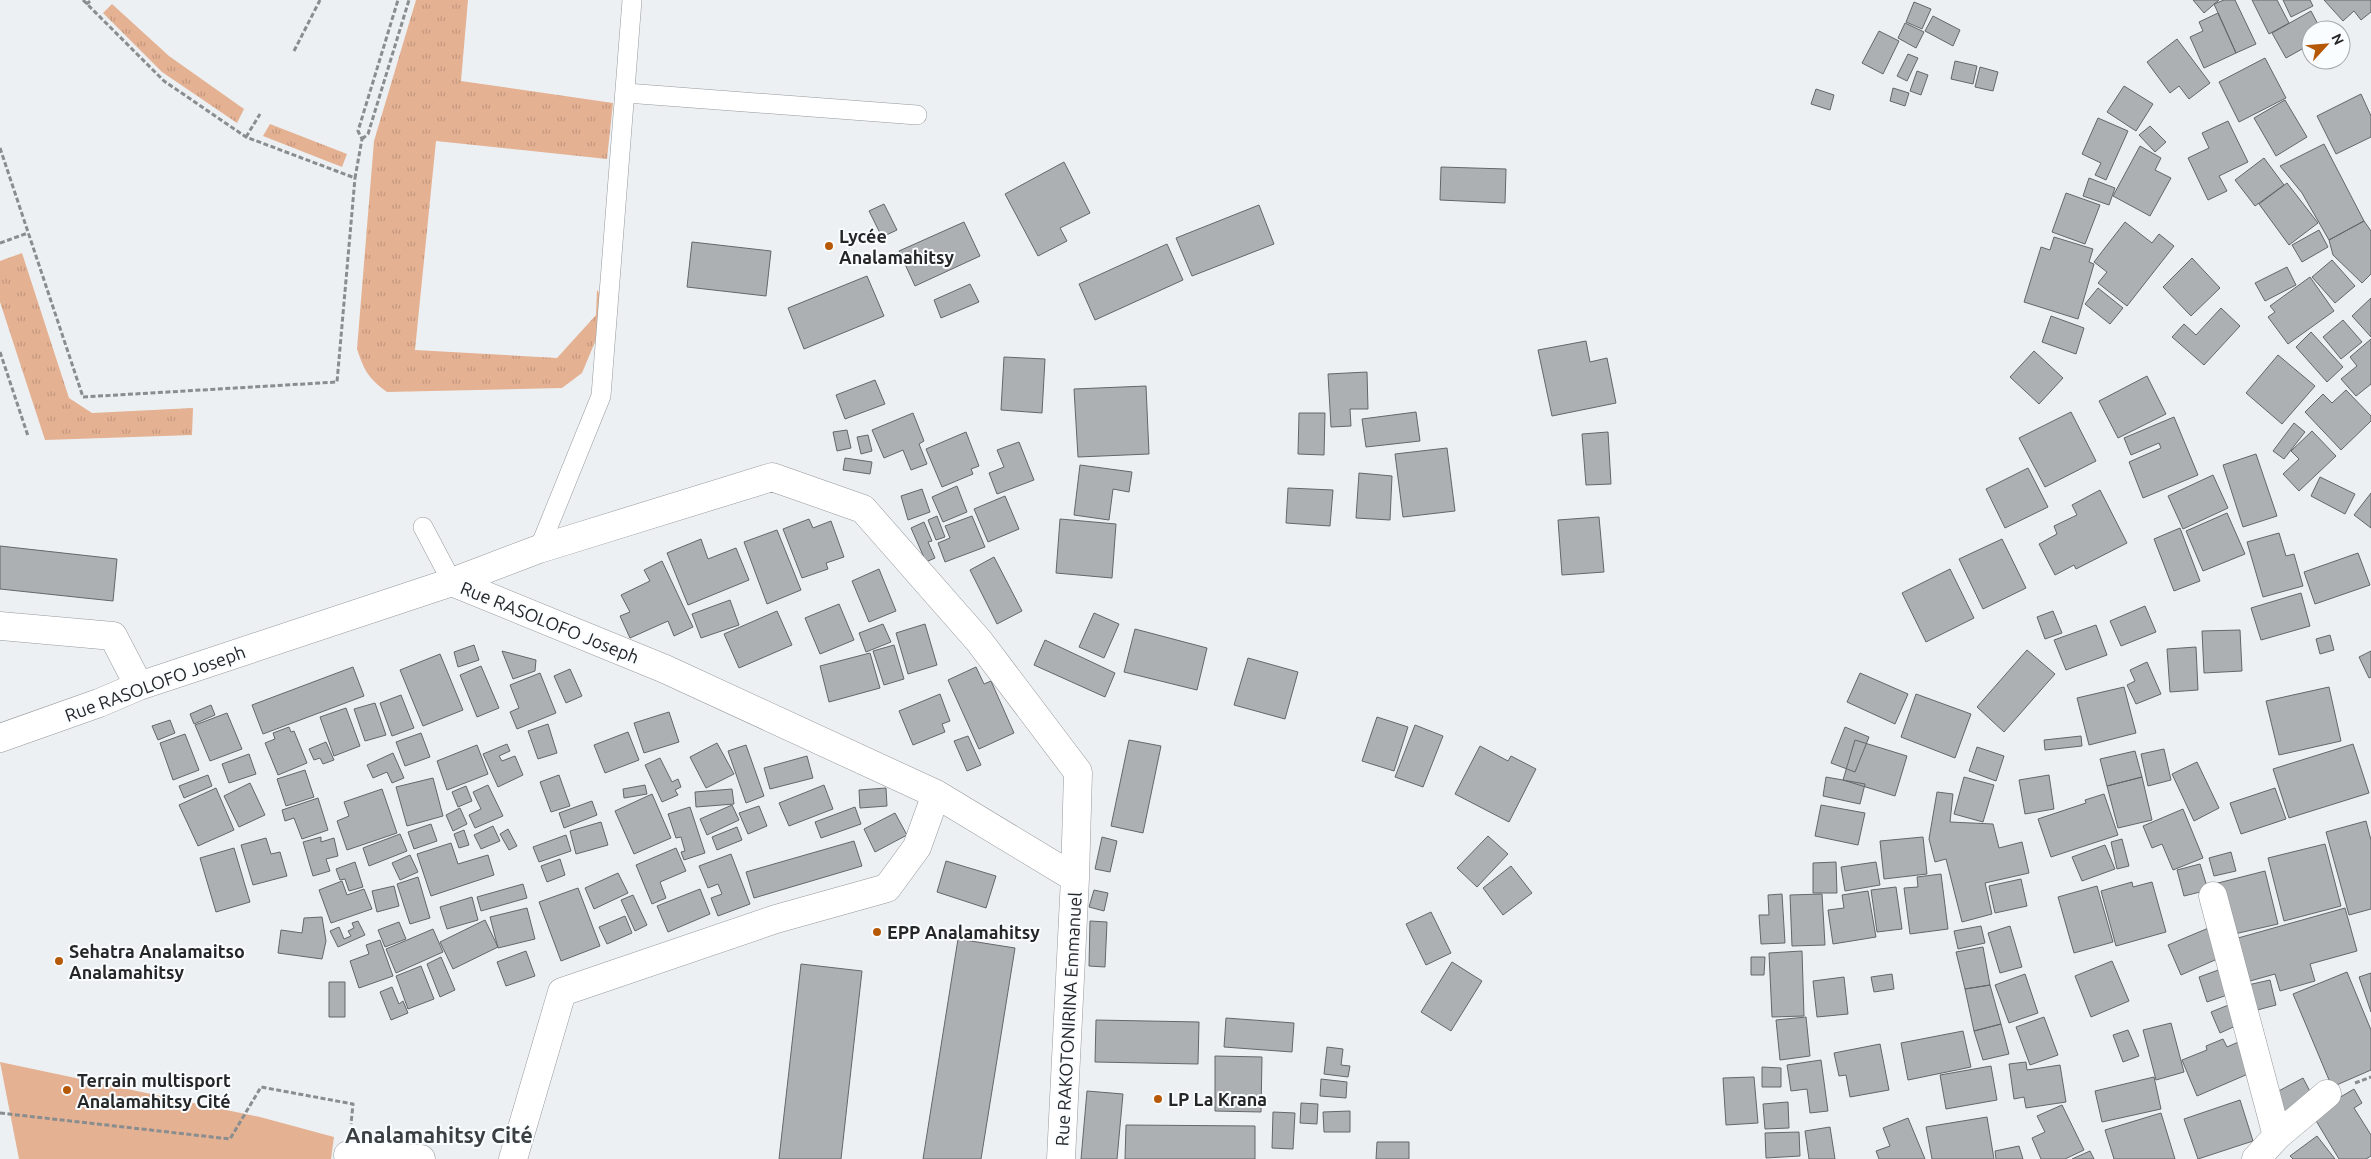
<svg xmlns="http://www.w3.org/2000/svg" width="2371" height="1159" font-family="Ubuntu,sans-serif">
<defs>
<pattern id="grass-tufts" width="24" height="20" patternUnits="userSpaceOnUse" patternTransform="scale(1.25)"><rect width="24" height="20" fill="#e5b193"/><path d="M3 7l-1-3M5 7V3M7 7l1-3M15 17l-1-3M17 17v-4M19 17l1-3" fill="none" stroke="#c4987f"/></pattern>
</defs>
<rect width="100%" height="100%" fill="#ecf0f2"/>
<path fill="url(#grass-tufts)" d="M416,0H468L461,81L613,103L607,159L436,141L415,350L557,358L596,315L597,290L603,298L600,330L582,373L562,388L387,392C368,378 364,370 357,349L374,141Z
M112,4L169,56L244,109L237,123L162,72L103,13Z
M270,124L347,154L342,167L263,136Z
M22,253L69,398L92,413L193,408L192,435L45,440L0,302V261Z"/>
<path fill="#e5b193" d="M0,1062L260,1117L334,1137L331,1159H19Z"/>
<path fill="#acb0b2" stroke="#636769" d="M2193,0H2219L2204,13Z
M2224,0H2235L2256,44L2236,53L2214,4Z
M2252,0H2277L2289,23L2269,34Z
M2283,0H2310L2313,6L2291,17Z
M2324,0H2371V12L2361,20L2354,11L2343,21Z
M1914,2L1931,9L1922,29L1906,22Z
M2311,11L2321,30H2311V44L2286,58L2272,33Z
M2218,13L2236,53L2204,68L2190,37L2203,31L2199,22Z
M1933,16L1960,30L1953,46L1925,31Z
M1905,23L1924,32L1916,48L1898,38Z
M1879,31L1899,41L1883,74L1862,63Z
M2177,39L2210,83L2189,99L2179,86L2170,93L2147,62Z
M1908,54L1918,58L1907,81L1897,76Z
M2265,58L2286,98L2239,122L2219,82Z
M1955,61L1977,66L1973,84L1951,79Z
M1980,67L1998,72L1993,91L1975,87Z
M1917,71L1928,75L1921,95L1910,91Z
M2124,86L2153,104L2136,131L2107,112Z
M1893,88L1909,93L1905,106L1890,101Z
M1816,89L1834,95L1830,110L1811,104Z
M2361,94L2371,116V137L2336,154L2317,116Z
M2285,100L2307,137L2276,156L2254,118Z
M2098,118L2128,131L2106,180L2095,175L2101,163L2082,154Z
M2228,121L2248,162L2219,176L2227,191L2208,200L2188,158L2209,148L2202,133Z
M2150,126L2166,142L2155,152L2139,135Z
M2324,144L2364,221L2329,240L2302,193L2280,166Z
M2140,146L2161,158L2155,170L2171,178L2150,216L2113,196Z
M2264,158L2284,185L2255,206L2235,180Z
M1064,162L1090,213L1060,228L1067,241L1038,256L1005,194Z
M1441,167L1506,169L1505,203L1440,200Z
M2089,178L2115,188L2109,205L2083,196Z
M2287,183L2318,223L2289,245L2259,204Z
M2066,193L2100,205L2085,244L2052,232Z
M884,204L897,230L882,237L869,211Z
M1259,205L1274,244L1192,276L1176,238Z
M2364,221L2371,231V274L2362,283L2333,255L2329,240Z
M964,222L980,256L915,286L899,251Z
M2125,222L2152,243L2159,234L2174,246L2127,306L2098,283L2107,272L2094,262Z
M2319,230L2328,247L2302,262L2292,245Z
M2054,237L2093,249L2089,262L2094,264L2078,319L2024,302L2041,247L2050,250Z
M692,242L771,251L766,296L687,287Z
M1167,244L1183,280L1095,320L1079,284Z
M2192,258L2220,288L2191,316L2163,287Z
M2332,260L2355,286L2335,303L2312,277Z
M2287,267L2296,285L2265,301L2255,283Z
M867,276L884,316L804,349L788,308Z
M2310,277L2334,311L2288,344L2268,317L2275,312L2270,306Z
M970,284L979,302L941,318L934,300Z
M2098,288L2123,308L2110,324L2085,304Z
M2371,298V337L2352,316Z
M2221,308L2240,326L2204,365L2172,337L2184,324L2196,335Z
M2051,316L2084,328L2076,354L2042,342Z
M2343,320L2362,342L2341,359L2323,337Z
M2311,332L2343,367L2327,382L2296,347Z
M2371,339V384L2356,396L2341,379L2357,366L2350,357Z
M1586,341L1590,362L1607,358L1616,403L1552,416L1538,350Z
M2034,351L2063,378L2039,404L2010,377Z
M2278,355L2315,386L2282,424L2246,393Z
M1004,357L1045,359L1042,413L1001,410Z
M1367,372L1368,409H1350L1351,426L1331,427L1328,374Z
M2147,376L2166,414L2118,438L2099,401Z
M875,380L885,404L845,419L836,395Z
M1146,386L1149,454L1078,457L1074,389Z
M2346,390L2371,416V421L2341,450L2305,412L2323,394L2332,403Z
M1416,412L1420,441L1366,447L1362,419Z
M2071,412L2096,461L2045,487L2019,438Z
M913,413L924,441L919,444L927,464L911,470L903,450L884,458L872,430Z
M1299,413H1325L1324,455L1298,454Z
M2174,417L2198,475L2143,498L2129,462L2161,448L2159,443L2131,455L2124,438Z
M2294,423L2305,432L2284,459L2273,451Z
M847,430L851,448L837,451L833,432Z
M2312,431L2336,456L2299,491L2283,474L2299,459L2291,451Z
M966,432L979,466L971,469L973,474L942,487L926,449Z
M1608,432L1611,484L1586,485L1582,434Z
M868,435L872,451L861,454L857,437Z
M1019,442L1034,480L997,494L989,473L1004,467L997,450Z
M1447,448L1455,511L1403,517L1395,454Z
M2256,454L2277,516L2243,527L2223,465Z
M845,458L872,462L870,474L843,470Z
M1080,465L1132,472L1129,492L1113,489L1109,520L1074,515Z
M2028,468L2048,507L2005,528L1986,489Z
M1359,473L1392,476L1390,520L1356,518Z
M2213,475L2228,508L2183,529L2168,496Z
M2320,477L2355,494L2345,514L2311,496Z
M957,486L967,512L943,522L932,497Z
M1288,488L1333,490L1330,526L1286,523Z
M922,489L930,512L908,520L901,496Z
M2100,490L2127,543L2076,569L2074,565L2055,575L2039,544L2057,534L2054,526L2077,515L2072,505Z
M2371,493V528L2354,515Z
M1005,496L1019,529L988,542L974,509Z
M2227,513L2245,554L2203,571L2186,531Z
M937,516L945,537L936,540L928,520Z
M972,516L985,547L945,562L938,543L950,538L945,526Z
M1599,517L1604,572L1562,575L1558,520Z
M809,519L813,528L831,521L844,557L826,563L828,569L802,578L783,529Z
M1060,519L1116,524L1112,578L1056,573Z
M924,522L932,541L928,542L935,558L926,562L911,528Z
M2180,528L2200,581L2174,591L2154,539Z
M777,530L801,590L767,604L744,542Z
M2279,533L2286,556L2294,554L2303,586L2263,597L2247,542Z
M701,539L708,559L736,548L749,580L688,605L667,553Z
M2002,539L2026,588L1983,609L1959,559Z
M0,546L117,559L113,601L0,589Z
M2358,553L2370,585L2315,604L2304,572Z
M994,557L1022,611L997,624L970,570Z
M662,561L693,627L674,636L668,621L630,638L620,616L630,612L621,595L650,581L644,570Z
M879,569L896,611L869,622L852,581Z
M1950,569L1974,618L1926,642L1902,593Z
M2301,593L2310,626L2261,640L2251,608Z
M730,600L739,625L701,638L692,614Z
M839,604L854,640L820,654L805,618Z
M2145,606L2156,632L2121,646L2110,621Z
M777,611L792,645L739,668L724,634Z
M2053,611L2062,633L2045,639L2037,617Z
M1094,613L1119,624L1104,658L1079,647Z
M883,624L891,642L866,652L859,633Z
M925,624L937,665L908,674L896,633Z
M2096,625L2107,655L2066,670L2054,640Z
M1135,629L1207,648L1197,690L1124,672Z
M2240,630L2242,671L2204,673L2202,631Z
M2330,635L2334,650L2320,654L2316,639Z
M1045,640L1115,673L1105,697L1034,665Z
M474,645L479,660L458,667L454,652Z
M894,645L904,679L884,685L873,651Z
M2196,647L2198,690L2170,692L2167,649Z
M2027,650L2055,674L2004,732L1977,707Z
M502,651L536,660L535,671L513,679Z
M2371,651V677L2369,678L2359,657Z
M870,653L880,688L829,702L820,666Z
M440,654L463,710L423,726L400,670Z
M1248,658L1298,672L1285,719L1234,705Z
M2147,662L2161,694L2136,704L2127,685L2135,681L2130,670Z
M481,666L499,708L477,717L460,675Z
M353,667L364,696L263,734L252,705Z
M976,667L984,684L991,681L1014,733L979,749L948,680Z
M570,669L582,696L566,703L554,676Z
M540,673L556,713L517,729L510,712L519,708L510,685Z
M1860,673L1908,694L1895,724L1847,702Z
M2124,687L2136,733L2089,745L2077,698Z
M2329,687L2341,741L2279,755L2266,701Z
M940,694L950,721L942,724L945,732L913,745L899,711Z
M1916,694L1971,714L1955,758L1901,737Z
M401,695L414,728L392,736L380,703Z
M375,703L386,735L365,741L354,709Z
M211,705L215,715L194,724L190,714Z
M346,708L360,746L334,756L320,717Z
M669,712L679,742L644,753L634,723Z
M227,713L242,749L210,761L195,725Z
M1377,717L1408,727L1394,771L1362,761Z
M170,720L175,733L158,740L152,726Z
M548,724L557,753L538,759L528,731Z
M1415,725L1443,736L1423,787L1395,777Z
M289,727L291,732L294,731L307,763L278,775L265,743L275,739L273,733Z
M1845,727L1869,737L1855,772L1831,763Z
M628,732L639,760L605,773L594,745Z
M421,733L430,757L405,766L396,742Z
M185,734L199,770L173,780L160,743Z
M968,736L981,765L967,771L954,741Z
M2081,736L2082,746L2045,750L2044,740Z
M1129,740L1161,746L1143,833L1111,826Z
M1855,740L1907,756L1895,796L1843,780Z
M326,742L334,760L323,764L320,758L314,760L309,749Z
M717,743L734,774L706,788L690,757Z
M507,744L510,751L499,756L502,761L515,756L523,775L498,787L483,754Z
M2353,744L2369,793L2289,818L2273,769Z
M477,745L488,774L447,790L437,761Z
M746,745L764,796L746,803L728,751Z
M1480,746L1508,761L1511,756L1536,769L1509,822L1455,794Z
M1977,747L2004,756L1996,781L1969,771Z
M2164,749L2171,780L2148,786L2141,754Z
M2135,751L2142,777L2107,786L2100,759Z
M393,753L404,778L392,783L387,772L373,778L367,765Z
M249,754L256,774L229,783L222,764Z
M807,756L813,778L770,789L764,768Z
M660,758L672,782L678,779L681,787L675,790L678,795L662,802L645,765Z
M2197,762L2219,808L2194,821L2172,774Z
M305,770L314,797L286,806L277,779Z
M208,775L212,786L184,798L179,786Z
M559,775L570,806L551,812L540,782Z
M2049,775L2054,809L2025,814L2019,780Z
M1826,777L1865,784L1860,804L1823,796Z
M1964,777L1994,785L1983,822L1954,814Z
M2142,777L2152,820L2118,828L2107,786Z
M433,778L443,816L407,826L396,787Z
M250,783L265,815L239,827L224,796Z
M488,785L503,816L475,828L469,815L481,809L473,792Z
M645,785L647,794L624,798L623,789Z
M824,785L833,809L789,826L779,803Z
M466,786L472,801L458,807L452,792Z
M216,788L234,830L198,846L179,805Z
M886,788L887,806L860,808L859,790Z
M2275,788L2286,819L2241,834L2230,803Z
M382,789L397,833L347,850L337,821L349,816L344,802Z
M732,789L734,804L696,807L695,792Z
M1937,792L1953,794L1950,822L1993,824L1999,848L2022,842L2029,873L1985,883L1992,914L1962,922L1946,859L1935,862L1929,839Z
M652,794L671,838L634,854L615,811Z
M2104,794L2118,835L2051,857L2038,819L2086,803L2085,800Z
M318,798L328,830L302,839L294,818L285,821L282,810Z
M592,801L597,815L564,828L559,813Z
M732,805L739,820L707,835L700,819Z
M1821,805L1865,813L1858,845L1815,836Z
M759,806L767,826L748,834L739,813Z
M690,807L705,853L684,860L681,852L685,851L681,837L676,838L668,814Z
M855,807L861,824L821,838L815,822Z
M460,808L467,824L453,831L446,815Z
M2183,809L2203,858L2173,870L2162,844L2152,848L2143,826Z
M895,813L907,835L875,852L864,829Z
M2366,821L2371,840V909L2349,915L2326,832Z
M601,822L608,845L576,854L570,831Z
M431,824L437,841L414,849L408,832Z
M493,826L500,841L481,849L474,835Z
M737,827L742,840L717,850L712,837Z
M508,829L517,846L509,850L500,834Z
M464,830L469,845L459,848L454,834Z
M400,834L407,851L369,866L363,848Z
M566,835L571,851L539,862L533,847Z
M1488,836L1508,854L1477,887L1457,868Z
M321,837V842L334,838L338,856L326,859L330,871L313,876L303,842Z
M1102,837L1117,841L1110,872L1095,869Z
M1923,837L1927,874L1884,879L1880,841Z
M266,838L271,854L280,852L287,876L253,885L241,845Z
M2122,839L2129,866L2117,869L2111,842Z
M854,841L862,866L754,898L746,872Z
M451,843L458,864L488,855L494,875L431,896L417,854Z
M2325,844L2341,906L2284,921L2268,858Z
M2105,845L2115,869L2082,881L2072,857Z
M234,848L250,902L216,912L200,858Z
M676,848L686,871L660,882L666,898L652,904L636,865Z
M2231,852L2236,871L2214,876L2209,858Z
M731,854L750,904L718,916L711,898L722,894L718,884L708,888L699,866Z
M410,855L418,872L400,880L392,863Z
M560,859L565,875L547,882L541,866Z
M946,861L996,876L986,908L937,892Z
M355,862L363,887L349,891L345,879L340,880L336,869Z
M1836,862L1837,893H1813V863Z
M1876,862L1880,885L1845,891L1841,867Z
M2200,864L2208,890L2184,896L2177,870Z
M1511,866L1532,893L1503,915L1483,888Z
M2265,871L2278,924L2230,935L2218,883Z
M618,873L628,893L594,909L585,888Z
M1941,874L1948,929L1910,934L1904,888L1918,887L1917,877Z
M418,877L430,918L410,924L397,884Z
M2021,879L2027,906L1995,913L1989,886Z
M342,881L347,895L364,889L372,909L331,923L319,890Z
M2132,882L2133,887L2152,882L2166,932L2116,946L2101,891Z
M523,884L527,898L481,911L477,897Z
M394,886L399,906L377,912L372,891Z
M2097,886L2113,942L2074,953L2058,897Z
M1896,887L1902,929L1877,932L1871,890Z
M578,888L600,946L561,961L539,902Z
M700,889L710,914L668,932L657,906Z
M1094,890L1108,893L1104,911L1089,907Z
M1868,891L1876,937L1833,944L1828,910L1844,908L1842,895Z
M1782,894L1785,943L1761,944L1759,915H1769L1768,895Z
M1822,894L1825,945L1792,946L1790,895Z
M633,895L647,925L635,931L621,900Z
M472,897L478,920L447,929L440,907Z
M527,908L535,939L498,948L490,917Z
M2345,908L2357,951L2310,964L2315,981L2280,991L2275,974L2250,981L2238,938Z
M1431,912L1451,953L1426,965L1406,924Z
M625,916L632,933L607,944L599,927Z
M322,917L326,941L322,959L278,953L281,930L302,933L304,918Z
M485,920L498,947L453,969L440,942Z
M358,921L365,935L338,947L330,931L339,927L344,939L351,936L348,931L354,928L352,923Z
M1090,921L1107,922L1105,967L1089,966Z
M399,922L406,939L385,947L378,930Z
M1981,926L1985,943L1958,949L1954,931Z
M2010,926L2022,967L2000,973L1988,933Z
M2211,927L2224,956L2181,975L2168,945Z
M433,929L443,952L396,973L386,949Z
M958,939L1015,948L981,1159H923Z
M380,940L393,976L359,988L350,961L369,954L366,945Z
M1983,947L1990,985L1965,989L1956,952Z
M526,951L535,976L506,986L497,962Z
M1802,951L1804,1016L1772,1017L1769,953Z
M441,957L455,990L440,997L427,964Z
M1751,957H1765L1764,975H1751Z
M2112,961L2129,1001L2091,1017L2075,976Z
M1452,962L1482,981L1451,1031L1421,1012Z
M801,964L862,971L841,1159H779Z
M421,966L434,999L408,1009L396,976Z
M2224,968L2233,993L2207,1002L2199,977Z
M2347,972L2371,1030V1070L2332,1087L2293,994Z
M2371,973V1012L2359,977Z
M1892,974L1894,989L1874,992L1871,977Z
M2025,974L2038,1013L2009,1023L1995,985Z
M1844,977L1848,1014L1817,1017L1813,981Z
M2270,980L2276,1005L2246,1013L2239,987Z
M329,982H345V1017H329Z
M1990,985L2001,1024L1974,1031L1965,989Z
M392,987L399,1004L403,1001L408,1013L391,1020L380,992Z
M2231,1004L2240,1024L2220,1033L2211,1012Z
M1806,1017L1810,1056L1780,1060L1776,1020Z
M2044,1017L2058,1055L2030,1065L2016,1027Z
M1226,1018L1294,1023L1292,1052L1224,1047Z
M1096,1020L1199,1022L1198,1064L1095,1062Z
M2171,1023L2184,1072L2156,1080L2143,1030Z
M2001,1024L2009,1054L1983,1060L1974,1031Z
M2128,1030L2139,1056L2123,1062L2113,1035Z
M1963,1031L1971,1067L1908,1080L1901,1043Z
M2223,1039L2227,1047L2243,1040L2255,1071L2197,1096L2182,1060L2207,1050L2206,1046Z
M1880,1044L1889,1090L1850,1097L1846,1075L1839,1076L1834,1053Z
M1327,1047L1343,1049L1341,1065L1350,1066L1348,1077L1324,1074Z
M1215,1056L1262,1057L1261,1112L1215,1111Z
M1821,1060L1828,1111L1810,1113L1807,1089L1791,1091L1787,1065Z
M2026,1062L2027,1070L2060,1065L2066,1102L2026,1108L2024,1097L2014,1099L2009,1064Z
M1991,1066L1997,1100L1946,1109L1940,1075Z
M1762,1067L1781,1068V1087H1762Z
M1754,1077L1758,1123L1726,1125L1723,1078Z
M2154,1077L2161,1109L2102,1122L2095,1091Z
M2303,1078L2315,1101L2284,1116L2273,1094Z
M1321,1079L1347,1082L1346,1098L1320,1096Z
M2354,1089L2362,1103L2354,1108L2371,1135V1156L2366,1159H2339L2312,1114Z
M1087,1091L1123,1094L1117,1159H1081Z
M2240,1100L2253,1141L2198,1159L2184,1119Z
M1788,1102L1789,1128L1765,1129L1763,1104Z
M1301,1103L1318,1104L1317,1124L1300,1123Z
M2062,1105L2084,1150L2065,1159H2041L2032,1138L2045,1132L2037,1116Z
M1350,1111V1132H1324L1323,1112Z
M1273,1112L1295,1113L1293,1149L1272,1148Z
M2161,1113L2175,1159H2114L2105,1130Z
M1987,1117L1994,1159H1932L1926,1127Z
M1908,1118L1925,1159H1879L1876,1151L1890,1146L1883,1128Z
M1126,1125L1255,1126V1159H1125Z
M1830,1127L1835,1159H1809L1805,1131Z
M1799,1132L1800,1156L1766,1158L1765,1133Z
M2317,1136L2335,1159H2293L2290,1156Z
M1377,1142H1409V1159H1376Z
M2019,1146L2023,1159H1996L1995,1151Z
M2090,1151L2094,1159H2072Z"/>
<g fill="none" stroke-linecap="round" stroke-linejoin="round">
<g stroke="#96999c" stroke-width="20">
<path id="lane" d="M626,93L917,115
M423,527L452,582
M539,549L601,396L632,0"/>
</g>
<g stroke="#96999c" stroke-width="29">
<path id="street" d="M452,582L539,549L772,477L863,509L979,641L1078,772L1075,878L1061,1159
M0,626L113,636L139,686
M0,738L99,703L139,686L452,582L665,669L936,794L1075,878
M2213,896L2277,1136
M348,1155L421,1159
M513,1159L562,992L776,919L887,888L917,847L936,794
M2256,1159L2277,1136L2327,1094"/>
</g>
<path stroke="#8a8d8e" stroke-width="3" stroke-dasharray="5 2.5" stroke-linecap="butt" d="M83,0L164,81L246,137L355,178L362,139L358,131L398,0
M86,4L92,0
M294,51L320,0
M246,137L260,114
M362,139L368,134L409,0
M0,148L83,397L337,382L355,178
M0,243L28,233
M0,352L28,436
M2355,1083L2371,1077
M0,1113L230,1139L261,1087L353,1104L351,1124"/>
<use href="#lane" stroke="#fff" stroke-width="19"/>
<use href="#street" stroke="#fff" stroke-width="28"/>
</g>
<g fill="#b65906" stroke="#fafdff" stroke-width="2">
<circle cx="829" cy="246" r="5"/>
<circle cx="877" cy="932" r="5"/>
<circle cx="59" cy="961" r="5"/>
<circle cx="67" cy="1090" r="5"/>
<circle cx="1158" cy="1099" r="5"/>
</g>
<g text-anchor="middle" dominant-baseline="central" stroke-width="4" stroke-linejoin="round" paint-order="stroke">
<g font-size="18" font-weight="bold" fill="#252727" stroke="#fafdff" text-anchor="start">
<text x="839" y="236">Lycée<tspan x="839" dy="21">Analamahitsy</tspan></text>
<text x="887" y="932">EPP Analamahitsy</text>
<text x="69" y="951">Sehatra Analamaitso<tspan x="69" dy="21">Analamahitsy</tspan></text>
<text x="77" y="1080">Terrain multisport<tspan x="77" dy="21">Analamahitsy Cité</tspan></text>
<text x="1168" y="1099">LP La Krana</text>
</g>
<g font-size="18" fill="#252727" stroke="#fafdff">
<text transform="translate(550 622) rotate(22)">Rue RASOLOFO Joseph</text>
<text transform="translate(155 683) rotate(-20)">Rue RASOLOFO Joseph</text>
<text transform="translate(1068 1019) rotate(-87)">Rue RAKOTONIRINA Emmanuel</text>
</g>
<g font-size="22" font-weight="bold" fill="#3b3f40" stroke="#fafdff">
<text x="439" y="1134">Analamahitsy Cité</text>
</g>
</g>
<g transform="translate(2326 45) rotate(64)"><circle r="24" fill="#fafdff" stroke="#a5a7a9"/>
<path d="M0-4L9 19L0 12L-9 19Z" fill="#b65906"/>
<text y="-8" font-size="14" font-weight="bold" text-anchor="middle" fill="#252727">N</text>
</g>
</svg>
